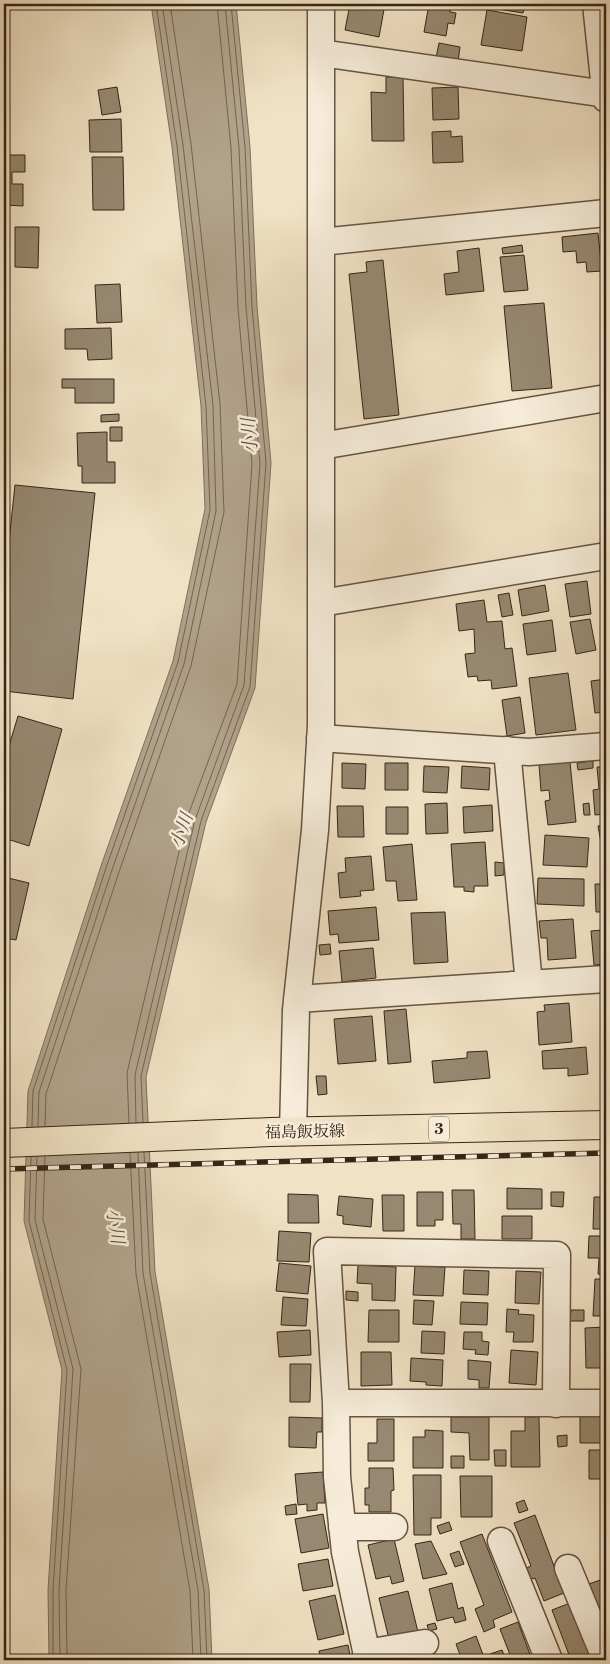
<svg xmlns="http://www.w3.org/2000/svg" width="610" height="1664" font-family="'Libre Bodoni','Noto Serif JP',serif">
<rect width="100%" height="100%" fill="#f1e2c5"/>
<filter id="stains"><feTurbulence type="fractalNoise" baseFrequency=".004" numOctaves="4"/><feColorMatrix values="0 0 0 0 .2 0 0 0 0 .09 0 0 0 0 .02 0 0 0 .5 -.17"/></filter>
<radialGradient id="worn" r=".72"><stop offset=".6" stop-color="#630" stop-opacity="0"/><stop offset="1" stop-color="#630" stop-opacity=".3"/></radialGradient>
<path fill="#b1a28a" stroke="#7f705c" d="M151,4H236L250,147L257,306L271,463L255,688L206,822L146,1077L155,1272L209,1589L212,1660H49L48,1590L62,1370L24,1221L28,1091L101,866L173,661L205,509L201,406L172,147Z"/>
<g fill="none" stroke-linecap="round" stroke-linejoin="round">
<path stroke="#736450" stroke-width="1" d="M143,1122L141,1076L201,821L250,687L266,463L252,307L245,147L231,4
M129,1123L127,1073L187,818L237,684L252,464L238,308L231,148L217,4
M136,1123L135,1075L195,820L244,685L260,464L246,307L239,148L225,4
M45,1126L46,1094L119,872L191,666L224,512L220,404L191,144L170,4
M32,1127L33,1091L106,868L178,662L210,510L206,406L177,146L156,4
M38,1127L39,1092L112,870L184,664L216,511L213,405L183,145L162,4
M144,1152L150,1273L204,1590L207,1660
M130,1153L136,1274L190,1591L193,1660
M138,1153L143,1273L198,1590L201,1660
M45,1156L43,1219L81,1369L66,1590L67,1660
M31,1157L29,1221L67,1370L53,1590V1660
M37,1157L35,1220L73,1369L59,1590L60,1660"/>
</g>
<path fill="#978871" stroke="#352617" d="M350,4H385L379,37L345,30Z
M429,4H451L450,12L456,13L454,24L448,23L446,36L424,32Z
M492,4H525L523,13L491,8Z
M487,10L527,17L522,51L481,45Z
M439,43L460,47L458,62L436,58Z
M403,76L404,141H372L371,92L386,93V77Z
M117,87L121,112L102,115L98,90Z
M458,87L459,119L433,120L432,88Z
M121,119L122,152H90L89,120Z
M451,131V137L462,136L463,162L433,163L432,132Z
M4,155H25V172H12V184H23V206L4,205Z
M92,157H123L124,210H93Z
M15,227H39L38,268L15,267Z
M598,233L602,271L587,272L586,262L577,263L576,251L563,252L562,237Z
M522,245L523,252L503,254L502,248Z
M479,248L484,291L446,295L444,274L459,272L457,251Z
M524,255L528,290L504,292L500,257Z
M383,260L399,415L364,419L349,274L367,272L366,262Z
M4,266H6V279H4Z
M120,284L122,322L97,323L95,285Z
M544,303L552,388L512,391L504,306Z
M111,328L112,359L88,360L87,349H65V329Z
M62,379H114V403H75V388H62Z
M119,414V421L101,422V415Z
M110,427H122V441H110Z
M107,432V462H115V483H82V466H78L77,433Z
M15,485L95,493L73,699L4,691V588Z
M587,581L591,614L570,617L565,584Z
M545,585L549,611L522,616L518,590Z
M509,593L513,615L502,617L498,595Z
M484,600L487,622L502,621L505,649L512,648L517,686L492,689L491,680L478,681L477,676L468,677L465,654L475,653L474,629L459,631L456,604Z
M590,619L596,650L576,654L570,622Z
M552,620L556,651L527,655L523,624Z
M568,673L576,730L536,735L529,678Z
M606,679V712L595,713L591,681Z
M520,697L525,733L507,736L502,700Z
M18,716L62,729L29,846L4,838V758L5,759Z
M593,761V768L578,770L577,763Z
M570,762L576,822L548,825L545,801L550,800L549,790L541,791L539,765Z
M342,763L366,764L365,789L342,788Z
M385,763H408V790H385Z
M424,766L449,767L447,793L423,792Z
M462,766L490,768L489,790L461,788Z
M597,767H606V814L595,815L593,790L599,789Z
M447,803L448,833L426,834L425,804Z
M589,803L590,815H584L583,804Z
M492,805L493,831L464,833L463,807Z
M337,806H363L364,837H338Z
M386,807H408V834H386Z
M606,825V865H605L598,826Z
M545,835L589,838L587,867L543,865Z
M485,842L488,886H474V892L464,891V887H454L451,844Z
M412,844L417,900L398,901L396,881H386L383,847Z
M371,856L374,890L360,891L361,896L340,898L338,873L346,872L345,858Z
M495,862L504,863V875L495,876Z
M4,877L29,883L16,940L4,938Z
M538,878L584,879V906L537,904Z
M595,884H606V912H596Z
M376,907L379,940L339,943L338,934L330,935L328,911Z
M445,912L448,962L414,964L411,913Z
M573,919L576,958L548,960L547,938H541L539,921Z
M606,922V964L594,965L591,931L602,930L601,923Z
M330,944L331,954L320,955L319,945Z
M373,948L376,978L342,982L339,951Z
M569,1003L572,1042L539,1045L537,1012L545,1011L544,1005Z
M406,1009L411,1062L388,1064L384,1011Z
M372,1016L376,1061L338,1064L334,1019Z
M586,1047L588,1074L568,1076V1068L543,1069L542,1051Z
M487,1051L490,1078L434,1083L432,1061L467,1058V1052Z
M316,1076H326L327,1094L318,1095Z
M507,1188L542,1189V1209H507Z
M452,1190H474L475,1239H461V1224H453Z
M417,1192H443V1220H435V1226H417Z
M551,1192H564L563,1207L551,1206Z
M288,1194L318,1195L319,1223H288Z
M382,1195H404V1231H383Z
M339,1196L373,1199L371,1227L343,1224V1216L337,1215Z
M594,1197H606V1229H593Z
M502,1216H532V1239H502Z
M279,1231L311,1233L309,1262L277,1261Z
M589,1236H606V1275L598,1274L599,1258H588Z
M279,1263L311,1266L308,1294L276,1291Z
M358,1265L396,1267L395,1301L372,1300V1284L357,1283Z
M415,1266L445,1267L443,1296L413,1295Z
M464,1270L489,1271L488,1295L463,1294Z
M516,1271L541,1272L539,1304L515,1303Z
M595,1279H606V1316H593Z
M346,1291L358,1292V1301L346,1300Z
M283,1297L308,1299L306,1326L281,1325Z
M414,1300L434,1301L432,1325L413,1324Z
M461,1302L488,1303L487,1325L460,1324Z
M507,1309L519,1310L518,1314L534,1315L533,1342H513L514,1332H506Z
M369,1310H399V1342H368Z
M571,1310H584V1321H570Z
M606,1327V1368H586L585,1328Z
M310,1330L311,1355L279,1357L277,1332Z
M422,1331L445,1332L444,1354L421,1353Z
M464,1332H482V1341L489,1342L488,1355L475,1354L476,1350L463,1349Z
M511,1350L538,1352L536,1385L509,1383Z
M361,1352H391L392,1385L361,1386Z
M411,1358L443,1360L442,1386L426,1385V1382L410,1381Z
M468,1360L491,1362L489,1388H479V1380L468,1379Z
M290,1364H311L310,1402H290Z
M580,1415H606V1443H580Z
M289,1417L322,1418V1432H317L316,1448L289,1447Z
M451,1417H489V1460H470L469,1433L451,1432Z
M525,1417H539L540,1467H511V1431H525Z
M377,1419H394V1461H368V1443H377Z
M425,1430L443,1431V1468H413V1437H425Z
M567,1435V1446L558,1447L557,1436Z
M494,1450H506V1466H495Z
M589,1450H606V1479H589Z
M451,1456H464V1468H451Z
M369,1468H393L394,1490L391,1491V1512H369V1505H365V1488H369Z
M323,1472L325,1503H317V1510L307,1511V1504L298,1505L295,1474Z
M413,1475H441V1518H431V1535H414Z
M460,1476H492V1517H461Z
M524,1500L528,1510L519,1513L516,1503Z
M296,1504L297,1514L286,1515L285,1506Z
M323,1514L329,1548L301,1553L295,1519Z
M535,1515L564,1593L544,1601L535,1578L528,1580L524,1569L531,1566L514,1523Z
M449,1522L452,1530L440,1534L437,1526Z
M482,1534L512,1612L493,1620L495,1627L484,1632L475,1609L484,1605L460,1542Z
M394,1539L404,1581L392,1584L390,1576L376,1579L368,1545Z
M431,1541L447,1574L423,1579L415,1544Z
M459,1551L464,1564L455,1567L450,1554Z
M328,1559L333,1586L303,1591L298,1564Z
M603,1579L606,1587V1631L589,1584Z
M452,1583L458,1609L463,1607L466,1620L455,1623L453,1617L437,1621L429,1589Z
M408,1591L418,1632L389,1639L379,1598Z
M335,1595L344,1634L318,1640L309,1601Z
M570,1603L592,1660H571L552,1610Z
M518,1622L532,1660H512L500,1629Z
M435,1623L437,1629L429,1631L427,1625Z
M476,1636L485,1660H462L456,1644Z
M348,1645L351,1660H321L319,1651Z
M502,1650L506,1660H493L490,1654Z
M427,1652L430,1660H399Z"/>
<g fill="none" stroke-linecap="round" stroke-linejoin="round">
<g stroke="#645542" stroke-width="29">
<path id="minor" d="M596,4L606,99
M321,53L606,94
M321,242L606,213
M321,446L606,398
M321,603L606,556
M320,738L529,752L606,746
M507,750L529,984
M297,999L606,979
M293,1132L296,1010L315,830L321,725V4
M336,1403H606
M342,1527H394
M501,1541L549,1660
M568,1568L606,1660
M366,1653L425,1643
M368,1660L345,1552L337,1477L336,1403L327,1251L557,1255L556,1404"/>
</g>
<g stroke="#352617" stroke-width="30">
<path id="major" d="M4,1143L271,1132L606,1125"/>
</g>
<use href="#minor" stroke="#f6ecd9" stroke-width="26"/>
<use href="#major" stroke="#f1e2c5" stroke-width="28"/>
<g stroke="#352617" stroke-width="5.5">
<path id="rail" d="M4,1169L606,1153"/>
</g>
<use href="#rail" stroke="#f6ecd9" stroke-width="4" stroke-dasharray="11" stroke-linecap="butt"/>
</g>
<g text-anchor="middle" dominant-baseline="central" stroke-width="5" stroke-linejoin="round" paint-order="stroke">
<rect fill="#f6ecd9" stroke="#6f6151" stroke-width="1" x="429" y="1116.5" width="20" height="25" rx="4"/>
<g font-size="15" font-weight="bold" fill="#352617">
<text x="439" y="1129">3</text>
</g>
<g font-size="16" fill="#352617" stroke="#f6ecd9">
<text transform="translate(305 1132) rotate(-1)">福島飯坂線</text>
</g>
<g font-size="18" font-style="italic" fill="#60513f" stroke="#f6ecd9">
<text transform="translate(250 436) rotate(-95)">小川</text>
<text transform="translate(182 831) rotate(-71)">小川</text>
<text transform="translate(115 1226) rotate(81)">小川</text>
</g>
</g>
<rect width="610" height="1664" fill="none" stroke="#f1e2c5" stroke-width="20"/>
<rect x="5" y="5" width="600" height="1654" fill="none" stroke="#352617" stroke-width="2.5"/>
<rect x="10" y="10" width="590" height="1644" fill="none" stroke="#352617"/>
<rect width="100%" height="100%" filter="url(#stains)"/>
<rect width="100%" height="100%" fill="url(#worn)"/>
</svg>
